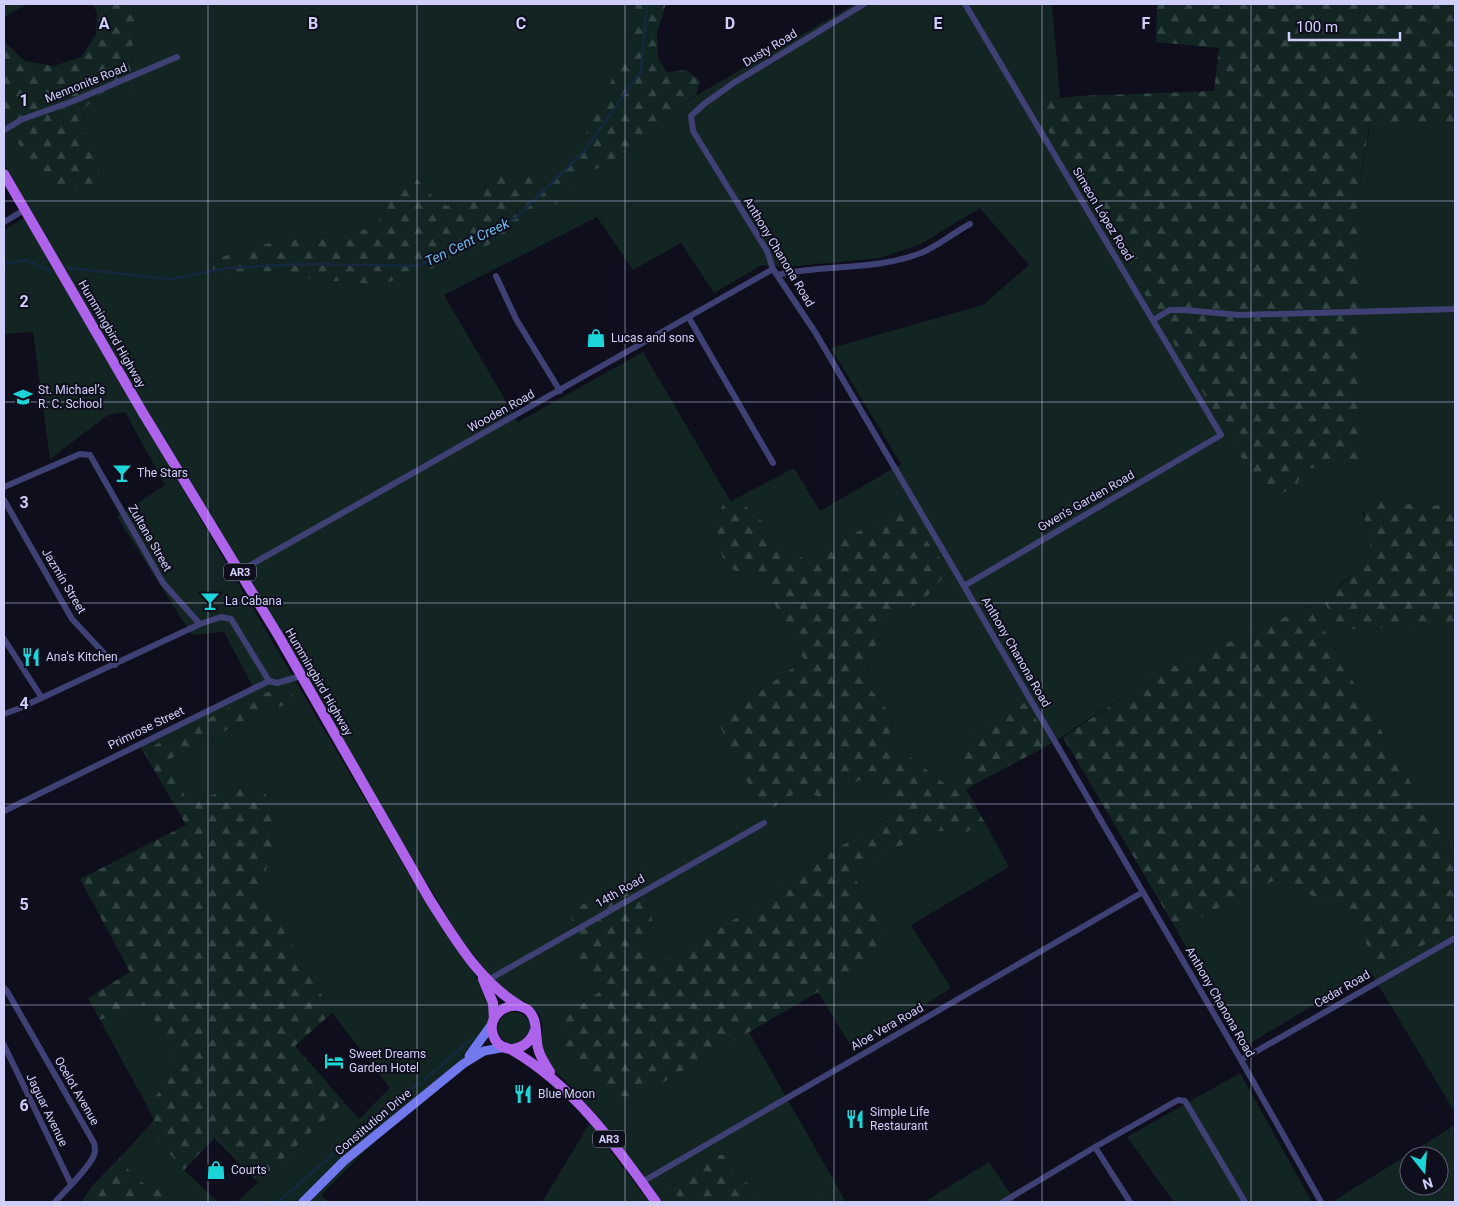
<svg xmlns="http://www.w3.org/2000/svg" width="1459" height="1206" font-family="Roboto,sans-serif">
<defs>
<pattern id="forest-firs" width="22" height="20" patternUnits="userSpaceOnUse" patternTransform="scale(1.25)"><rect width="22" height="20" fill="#122523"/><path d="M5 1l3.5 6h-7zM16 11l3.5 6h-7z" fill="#344"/></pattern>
</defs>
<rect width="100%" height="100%" fill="#0f0e1c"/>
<path fill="#122523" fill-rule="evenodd" d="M4,4H28L4,17Z
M141,4H632L629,44L583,141L551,176L500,175L474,196L447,206L432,196L417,179L404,181L389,201L378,223L363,230L318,237L276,241L214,259L241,277L276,271L297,273L317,282L343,281L379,285L453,262L562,200L578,178L610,162L651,138L671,110L855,4H1052L1060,98L1032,102L1357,198L1370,127L1455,123V504L1422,506L1376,498L1363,513L1371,546L1365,563L1323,600L1340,630L1455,625V860L1310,606L1163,671L1052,743L1025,703L962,744L963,764L960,779L945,784L895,745L888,711L864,681L868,662L888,620L924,600L900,507L807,561L780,543L763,522L737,498L794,468L820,511L901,464L831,348L983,305L1029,265L980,208L921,244L880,258L786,267L762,265L714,293L681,243L633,270L597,217L444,295L518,422L643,352L727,495L716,520L726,567L763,582L804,660L726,716L763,814L799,791L828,799L858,781L878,776L899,811L779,884L777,894L654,968L640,944L653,922L632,875L609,886V900L594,980L609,986L558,1021L566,1051L619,1107L749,1032L846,1202H839L840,1200L822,1195L816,1202H765L740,1175L730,1170L724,1164L725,1158L671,1186L681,1202H663L615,1138L579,1095L554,1070L543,1051L541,1038L543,1026L538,1012L527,1003L510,995L493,980L459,936L260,606L4,164V118L44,189L68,191L93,189L97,157L84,129L85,108L102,93L136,89L130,66L136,17Z
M24,218L417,888L452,943L485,989L489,998L490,1014L488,1022L471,1046L462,1055L469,1063L383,1133L321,1195L328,1202H237L344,1102L359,1119L390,1088L332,1013L259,890L279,825L235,788L187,802L170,759L268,709L297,703L257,694L143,751L138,742L253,687L224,632L192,635L117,517L165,485L125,412L108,415L50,459L33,332L4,334V230Z
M985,823L1009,867L911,925L951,988L854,1051L818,992L845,981L868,965L873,910L859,887L854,874L862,860L894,850L922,834L948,830L966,831Z
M1277,879L1347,912L1381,968L1455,928V1113L1370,971L1242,1048L1176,929Z
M146,1004L180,1067L147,1106L100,1020Z
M498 1028a16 16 0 1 1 32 0a16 16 0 1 1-32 0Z
M1240,1073L1312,1202H1174L1127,1137Z
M590,1123L649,1202H542Z
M1455,1125V1202H1332ZM1409,1156H1439V1186H1409Z
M147,1128L184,1170L218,1202H166L168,1192C144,1184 130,1181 122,1155Z
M989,1162L1016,1202H924Z"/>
<path fill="url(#forest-firs)" d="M92,4H141L136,17L130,66L136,89L102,93L85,108L84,129L97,157L100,173L93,189L68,191L44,189L4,118V41L25,61L54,66L81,57L96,34L97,12Z
M632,4H666L657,32L658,57L666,72L687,70L700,81L696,95L671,110L651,138L610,162L578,178L562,200L519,230L453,262L379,285L343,281L317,282L297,273L276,271L241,277L212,278L214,259L276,241L318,237L363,230L378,223L389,201L404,181L417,179L432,196L447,206L474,196L500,175L551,176L583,140L629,44Z
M1157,4H1455V123L1369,128L1357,198L1361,459L1302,470L1296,488L1266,499L1031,102L1077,96L1214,91L1219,48L1156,42Z
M727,495L731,501L737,498L763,522L780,543L807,561L900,507L939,557L942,578L924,600L888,620L868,662L864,681L888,711L895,745L945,784L960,779L963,764L962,745L978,726L1006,707L1025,703L1052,743L966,789L985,823L966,832L948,830L922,834L894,850L862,860L854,874L859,887L873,910L883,930L880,952L868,965L845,981L818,992L619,1108L566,1051L558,1021L608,986L594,980L578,965L574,949L575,933L571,915L582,904L609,900V886L632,875H649L650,889L643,895L653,922L640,944L654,967L777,894L779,884L899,811L877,776L858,781L828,799L799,791L763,814L720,726L725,716L804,660L763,582L726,567L720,549L716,520Z
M1376,498L1422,506L1455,504V625L1340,630L1323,600C1337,588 1372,564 1370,545C1369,528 1361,521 1366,502Z
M1310,606L1455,860V928L1381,968L1347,912L1277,879L1176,929L1063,737L1163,671Z
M288,689L297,703L268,709L170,759L187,802L235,788L250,787L265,794L279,811V825L260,890L332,1013L295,1046L344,1102L258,1182L214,1138L184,1170L147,1128L154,1120L147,1106L180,1067L146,1004L100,1020L88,998L130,972L80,879L186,825L143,751L257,694Z
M122,1155C130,1181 144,1184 168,1192L166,1202H85L82,1201L93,1185Z
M719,1155H723L726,1158L724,1164L730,1170L740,1175L765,1202H681L671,1187Z
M834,1194L839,1196L840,1200L839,1202H816L822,1195Z"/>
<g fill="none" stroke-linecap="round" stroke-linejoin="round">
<path stroke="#142940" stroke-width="2.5" d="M4,264L27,260L51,272
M68,268L171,279L228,268L303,264L418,266L517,217L585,150L641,71L647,4
M425,1079L473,1038
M278,1202L345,1144L379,1117L390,1103L408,1090L421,1083"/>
<path stroke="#3f4175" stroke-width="6" d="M864,4L735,82L704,104L691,116L693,131L767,251L773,269L815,332L964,586L1241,1060L1321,1202
M4,130L23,119L71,102L177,57
M4,222L26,209
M777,275C824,264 875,271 921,253C938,246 953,233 970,224
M496,276L516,319L560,391
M689,318L773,463
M1153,320L1170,310H1184L1239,315L1455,309
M4,487L80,454L90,455L163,583L200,624
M4,500L72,619L115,665
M240,571L773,269
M964,586L1221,435L965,4
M4,639L42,698
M4,714L20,708L200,624L221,617L231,619L269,681
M4,811L269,681L277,683L301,676
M488,980L764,823
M4,988L7,991L94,1143C95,1147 96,1151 94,1155C90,1167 65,1191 55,1202
M4,1045L71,1184
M1241,1060L1455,938
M1095,1147L1130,1202
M642,1182L1143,892
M1003,1202L1095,1147L1178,1100L1185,1101L1245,1202"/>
<path stroke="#7279ed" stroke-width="9" d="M469,1056L492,1024
M303,1202L344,1161L463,1064L484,1051L506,1047"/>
<path stroke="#ad64eb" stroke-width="10" d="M4,174L143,413L278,635L430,900C455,939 480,983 522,1007
M483,979L493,1003L494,1019
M535,1030C528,1053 497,1057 492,1031C489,1011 514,998 529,1011C538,1020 535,1036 538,1048C540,1057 545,1064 550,1072
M510,1049C573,1085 615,1144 656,1202"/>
</g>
<path fill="none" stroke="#d0cff9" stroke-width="1" stroke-opacity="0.55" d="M208,4V1202M417,4V1202M625,4V1202M834,4V1202M1042,4V1202M1251,4V1202M4,201H1455M4,402H1455M4,603H1455M4,804H1455M4,1005H1455"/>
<defs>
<g id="shop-bare" transform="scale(1.5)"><path d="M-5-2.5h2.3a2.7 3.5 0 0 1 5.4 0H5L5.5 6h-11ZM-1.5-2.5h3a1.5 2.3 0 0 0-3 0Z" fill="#1cd5d8" stroke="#0f0e1c" stroke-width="2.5" paint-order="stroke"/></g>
<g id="school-bare" transform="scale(1.5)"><path d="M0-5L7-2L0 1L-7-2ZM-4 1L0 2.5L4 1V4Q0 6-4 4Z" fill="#1cd5d8" stroke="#0f0e1c" stroke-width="2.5" paint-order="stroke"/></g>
<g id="bar-bare" transform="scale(1.5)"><path d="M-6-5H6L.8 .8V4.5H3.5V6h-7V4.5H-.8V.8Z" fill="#1cd5d8" stroke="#0f0e1c" stroke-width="2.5" paint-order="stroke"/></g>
<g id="restaurant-bare" transform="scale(1.5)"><path d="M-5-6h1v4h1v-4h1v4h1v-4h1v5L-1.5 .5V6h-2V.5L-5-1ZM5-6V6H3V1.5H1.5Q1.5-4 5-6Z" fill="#1cd5d8" stroke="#0f0e1c" stroke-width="2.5" paint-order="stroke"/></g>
<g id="hotel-bare" transform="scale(1.5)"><path d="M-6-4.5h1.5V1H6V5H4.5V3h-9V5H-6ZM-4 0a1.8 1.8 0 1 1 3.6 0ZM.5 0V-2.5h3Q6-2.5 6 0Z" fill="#1cd5d8" stroke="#0f0e1c" stroke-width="2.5" paint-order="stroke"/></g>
</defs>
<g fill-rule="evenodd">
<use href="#shop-bare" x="596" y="338"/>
<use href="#school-bare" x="23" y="397"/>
<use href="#bar-bare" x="122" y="473"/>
<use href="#bar-bare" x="210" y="601"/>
<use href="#restaurant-bare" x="31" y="657"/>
<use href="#hotel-bare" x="334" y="1061"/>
<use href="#restaurant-bare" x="523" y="1094"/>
<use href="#restaurant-bare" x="855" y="1119"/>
<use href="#shop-bare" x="216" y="1170"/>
</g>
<g text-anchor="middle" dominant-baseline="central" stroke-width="4" stroke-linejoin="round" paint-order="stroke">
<g fill="#0f0e1c" stroke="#9695b7" stroke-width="1">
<rect x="224" y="563.5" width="32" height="17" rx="4"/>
<rect x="593" y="1130.5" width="32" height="17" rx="4"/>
</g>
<g font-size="11" font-weight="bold" fill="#d0cff9">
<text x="240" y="572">AR3</text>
<text x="609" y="1139">AR3</text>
</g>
<g font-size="12" fill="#d0cff9" stroke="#0f0e1c">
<text transform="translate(770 48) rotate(-31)">Dusty Road</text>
<text transform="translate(86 83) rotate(-22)">Mennonite Road</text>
<text transform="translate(1103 214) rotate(59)">Simeon López Road</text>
<text transform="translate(779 252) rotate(59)">Anthony Chanona Road</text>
<text transform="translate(112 334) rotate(60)">Hummingbird Highway</text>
<text transform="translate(501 411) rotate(-29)">Wooden Road</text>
<text transform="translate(1086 501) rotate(-30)">Gwen's Garden Road</text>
<text transform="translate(150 538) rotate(60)">Zultana Street</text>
<text transform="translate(64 581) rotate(59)">Jazmín Street</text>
<text transform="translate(1016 652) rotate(60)">Anthony Chanona Road</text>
<text transform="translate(319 682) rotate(60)">Hummingbird Highway</text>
<text transform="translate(146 728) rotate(-26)">Primrose Street</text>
<text transform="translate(620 891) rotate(-30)">14th Road</text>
<text transform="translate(1342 989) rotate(-30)">Cedar Road</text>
<text transform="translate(1220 1002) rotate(60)">Anthony Chanona Road</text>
<text transform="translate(887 1027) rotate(-30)">Aloe Vera Road</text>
<text transform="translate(77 1091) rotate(60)">Ocelot Avenue</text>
<text transform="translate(47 1110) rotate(64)">Jaguar Avenue</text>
<text transform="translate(373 1122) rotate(-40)">Constitution Drive</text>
</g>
<g font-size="12" fill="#d0cff9" stroke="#0f0e1c" text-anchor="start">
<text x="611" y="338">Lucas and sons</text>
<text x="38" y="390">St. Michael’s<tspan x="38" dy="14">R. C. School</tspan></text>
<text x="137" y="473">The Stars</text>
<text x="225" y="601">La Cabana</text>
<text x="46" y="657">Ana's Kitchen</text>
<text x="349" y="1054">Sweet Dreams<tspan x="349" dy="14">Garden Hotel</tspan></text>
<text x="538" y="1094">Blue Moon</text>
<text x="870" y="1112">Simple Life<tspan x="870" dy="14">Restaurant</tspan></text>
<text x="231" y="1170">Courts</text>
</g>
<g font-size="14" font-style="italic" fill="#6abbec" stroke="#0f0e1c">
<text transform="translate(467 242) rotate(-26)">Ten Cent Creek</text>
</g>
</g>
<g font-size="16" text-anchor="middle" font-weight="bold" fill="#d0cff9" stroke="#0f0e1c" stroke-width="4" stroke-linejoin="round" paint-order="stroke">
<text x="104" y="29">A</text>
<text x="313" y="29">B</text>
<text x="521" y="29">C</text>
<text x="730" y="29">D</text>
<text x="938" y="29">E</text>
<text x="1146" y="29">F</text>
<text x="24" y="106">1</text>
<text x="24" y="307">2</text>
<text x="24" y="508">3</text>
<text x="24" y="709">4</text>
<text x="24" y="910">5</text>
<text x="24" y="1111">6</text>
</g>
<rect width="1459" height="1206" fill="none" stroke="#d0cff9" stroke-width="10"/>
<g transform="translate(1424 1171) rotate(163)"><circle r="24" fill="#0f0e1c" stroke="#5c5b74"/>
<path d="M0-4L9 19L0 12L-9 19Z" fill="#1cd5d8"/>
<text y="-8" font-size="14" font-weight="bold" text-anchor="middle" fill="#d0cff9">N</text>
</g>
<path d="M1289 32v8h111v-8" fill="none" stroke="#d0cff9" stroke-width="2.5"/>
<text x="1296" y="32" font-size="15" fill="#d0cff9" stroke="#0f0e1c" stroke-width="4" paint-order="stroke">100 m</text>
</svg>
